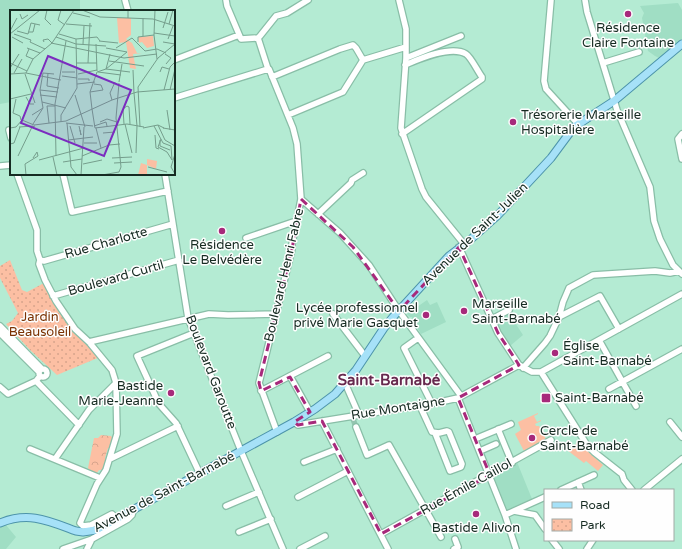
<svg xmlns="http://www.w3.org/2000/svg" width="682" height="549" font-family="'Varela Round',sans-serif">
<defs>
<pattern id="forest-crowns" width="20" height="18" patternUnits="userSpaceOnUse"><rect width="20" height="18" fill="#fcbfa3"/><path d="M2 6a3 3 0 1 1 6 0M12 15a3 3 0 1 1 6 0" fill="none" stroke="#d7a48c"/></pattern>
<pattern id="park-dots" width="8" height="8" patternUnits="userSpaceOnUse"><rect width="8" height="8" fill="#fcbfa3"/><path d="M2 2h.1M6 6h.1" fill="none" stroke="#d7a48c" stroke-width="1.8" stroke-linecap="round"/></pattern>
</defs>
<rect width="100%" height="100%" fill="#b4ebd3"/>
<path fill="#a0dec4" d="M0,0H80V11H11V102L0,104Z
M678,3L682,10V39L659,58L655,56L648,51L642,18L644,13L640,6Z
M427,300L430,305L437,302L446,322L421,334L413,321L412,317H410L407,314Z
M508,312L523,335L510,346L495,319Z
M517,462L532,499L507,510L493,475Z
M6,525L16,537L6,549H0V527Z"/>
<path fill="#fcbfa3" d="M538,413V414L534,416L537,422L541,420V421L535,424L536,426H539L547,441L528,451L527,449L524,451L515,434L521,430L518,422Z
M578,440L584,448L603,465L598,471L586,461L584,463L567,450L574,448Z"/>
<path fill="url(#forest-crowns)" d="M101,435L111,436L114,440L112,449L108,448L105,458L109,459L104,470H99L96,474L91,472L88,468L94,438H98Z"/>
<path fill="url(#park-dots)" d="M10,260L22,290L27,292L44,283L100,357L57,375L30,350L6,324L12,321L18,313L0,278V266Z"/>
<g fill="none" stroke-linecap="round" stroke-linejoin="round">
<path stroke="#94c5b0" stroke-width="5.5" stroke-dasharray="5.5 3" stroke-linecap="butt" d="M353,419L356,427"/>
<g stroke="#89bea7" stroke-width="8">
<path id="minor" d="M125,0L128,11
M226,0L227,6L241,39L258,38L268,69H269L293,128L297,144L301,199L292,244V249L259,383L277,432
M399,0L406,29V58L401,128L422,189L426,197L464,244
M551,0L544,81L546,89L578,124
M585,0L587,12L617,110L650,187L654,221L660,239L673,265L682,274
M258,38L260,36L276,16L287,13L308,0
M406,58L461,36
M174,60L239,35
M603,63L639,52
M272,77L340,49L353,45L356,48L363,60
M174,98L268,69
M288,115L343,92L363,60L406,47
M11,130H9L11,138
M402,134L482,79V77C478,72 471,57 466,54C451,45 419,59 405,65
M682,134L678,139L682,159
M0,166L11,165
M17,174L37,230V251L40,260L39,264L45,280L56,301L75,329L89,342L112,370L116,383L117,434L106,470L97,484L80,523L83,526L91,525L112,514L117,519
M63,174L72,212L168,191
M165,174L188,318L241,451L283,549
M301,199L340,233L369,265L399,311L461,396
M318,214L351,183L352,180L363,173
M246,238L296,221
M459,247L498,333L519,365L532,372H541L682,294
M40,260L44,261L173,224
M53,296L179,260
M333,314L365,356
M559,317L563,302L569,288L593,275L655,271L670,273L679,271
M492,319L509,310
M0,326L42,369
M0,333L39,372
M194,333L137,356L159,404L176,423L200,474
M418,338L404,348L432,404
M599,340L636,406
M89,342L209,314L228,315L276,314
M523,368L545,343L550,336L559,317L600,296L619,329
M39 373a4 4 0 1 1 8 0a4 4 0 1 1-8 0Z
M541,372L587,445L594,452L622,474L624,480L632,490
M290,376L310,412
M36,381L79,425
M345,383L359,415
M0,387L8,394L36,381L40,376
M609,389L682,349
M261,391L328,356
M458,398L505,515L516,549
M420,406L432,432L439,433L447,431L449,432L462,464L461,467L450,471L435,433
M322,421L388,549
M294,422L298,425L440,402L458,398L519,365
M670,422L682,437
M356,427L367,455L389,445L441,537
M498,429L512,463
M475,439L511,424
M30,449L100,478
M480,451L496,444
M55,459L89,410L116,383
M110,459L178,426
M304,462L337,449
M578,482L581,490
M561,490L594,475
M644,490L682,459
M298,497L348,471
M226,506L259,492
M514,511L535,515L545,529
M505,515L545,497
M239,532L271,519
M381,534L551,440
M552,540L559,549
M63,549L92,539
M87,549L92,539L128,519L132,515L133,511
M300,549L325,536
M454,549L458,547L455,539
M587,549L593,540"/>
</g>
<g stroke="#4d94aa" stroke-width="9">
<path id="major" d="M0,523C29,511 49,521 76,531L83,532L96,530L294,422L315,409L335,394L356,370L384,328L393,317L449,256L470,240L497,216L551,158L574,127L614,101L682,44"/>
</g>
<use href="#minor" stroke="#fff" stroke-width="5.5"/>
<use href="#major" stroke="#a6e1f8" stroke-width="7"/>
</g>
<path fill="none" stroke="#a7297b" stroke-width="3" stroke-dasharray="8 5" stroke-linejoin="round" d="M301,199L353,247L399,311L459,247L498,333L519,365L458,398L490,475L381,534L322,421L298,425L294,422L310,412L290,377L261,391L259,383L292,249Z"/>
<g fill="#a7297b" stroke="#fefefe" stroke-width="1.5">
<circle cx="628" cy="14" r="4"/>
<circle cx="513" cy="122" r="4"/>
<circle cx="222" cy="231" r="4"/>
<circle cx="464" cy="311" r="4"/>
<circle cx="426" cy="315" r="4"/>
<circle cx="555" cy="353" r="4"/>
<circle cx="171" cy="393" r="4"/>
<rect x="541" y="393" width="10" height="10" rx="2"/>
<circle cx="532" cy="438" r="4"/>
<circle cx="476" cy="514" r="4"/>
</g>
<g text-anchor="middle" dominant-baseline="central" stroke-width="3" stroke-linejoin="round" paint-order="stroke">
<g font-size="13" fill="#162b22" stroke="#fefefe" text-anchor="start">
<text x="628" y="28" text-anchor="middle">Résidence<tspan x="628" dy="15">Claire Fontaine</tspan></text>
<text x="521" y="115">Trésorerie Marseille<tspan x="521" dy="15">Hospitalière</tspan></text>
<text x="222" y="245" text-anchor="middle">Résidence<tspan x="222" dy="15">Le Belvédère</tspan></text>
<text x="472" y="304">Marseille<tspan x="472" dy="15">Saint-Barnabé</tspan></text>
<text x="418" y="308" text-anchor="end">Lycée professionnel<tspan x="418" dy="15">privé Marie Gasquet</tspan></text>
<text x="563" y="346">Église<tspan x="563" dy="15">Saint-Barnabé</tspan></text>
<text x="163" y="386" text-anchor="end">Bastide<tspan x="163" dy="15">Marie-Jeanne</tspan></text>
<text x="555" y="398">Saint-Barnabé</text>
<text x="540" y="431">Cercle de<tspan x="540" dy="15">Saint-Barnabé</tspan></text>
<text x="476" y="528" text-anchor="middle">Bastide Alivon</text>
</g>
<g font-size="13" fill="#162b22" stroke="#fefefe">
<text transform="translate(475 234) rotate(-44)">Avenue de Saint-Julien</text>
<text transform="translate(106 243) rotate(-16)">Rue Charlotte</text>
<text transform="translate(284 275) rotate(-77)">Boulevard Henri Fabre</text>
<text transform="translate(116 278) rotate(-16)">Boulevard Curtil</text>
<text transform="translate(211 372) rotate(69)">Boulevard Garoutte</text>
<text transform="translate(398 408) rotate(-9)">Rue Montaigne</text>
<text transform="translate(466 487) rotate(-29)">Rue Émile Caillol</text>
<text transform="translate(164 492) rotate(-28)">Avenue de Saint-Barnabé</text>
</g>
<g font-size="13" fill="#7b3203" stroke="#fefefe">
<text x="40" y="317">Jardin<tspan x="40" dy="15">Beausoleil</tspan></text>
</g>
<g font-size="15" font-weight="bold" fill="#67294e" stroke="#fefefe">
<text x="389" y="380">Saint-Barnabé</text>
</g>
</g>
<g transform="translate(10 10)">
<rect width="165" height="165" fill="#b4ebd3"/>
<path d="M143,26L144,36L137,38L132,32L129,33L128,27ZM137,149L147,151L146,159L137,155V165H128L131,153L137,155Z" fill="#fcbfa3"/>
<path d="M107,8H121V25L116,29L122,33L127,43H132L123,44L126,59L120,58L116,32L109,33Z" fill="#fcbfa3"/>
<path fill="none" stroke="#759e8c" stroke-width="1" d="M37,0L35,9L41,15M51,0L48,10L55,15M72,0L90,7L118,8M118,0V8L143,9L165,16M145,0L144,25L147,49M63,3L80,7M10,4L12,9L18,5M133,8V26M56,14L82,16M159,14L163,0M153,18L158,2M0,21L7,8M7,21L18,24L21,13L30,15M19,22H23L25,14M144,23L165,26M0,24L30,0M4,24L21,30L20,32L35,39M49,24L66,29L87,27L90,31M2,27L13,33M46,27L66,34L96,36M158,29L163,16M89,31L108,33M34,32L33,30L38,29L42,33M128,32V27L144,25M153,32L165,34M41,33L114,48L147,44M73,34L74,16M86,34L87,61M17,38L30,43M106,38L122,28L135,41L147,39L156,43M19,39L16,46L23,49M100,44L96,59L120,62M155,44L161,48L156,54M99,51L134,56M0,53L17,61M66,53H87M78,53L80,13M0,58L9,44M123,60L124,83M52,62H65M87,62L96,59L117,42L96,38M88,62L111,65M150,62L152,57L159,59M4,63L12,49M16,63L51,70M38,63L37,76L49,78M0,64L16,63L23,49L42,33L64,0M15,64L25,93M68,64L87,60M52,66L67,68M68,69H79V71M109,72L112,54M109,73L106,108L111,157M67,74L85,72M30,80L48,82M154,80L160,57L165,52M160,80L165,59M80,82L93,80L91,75L84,74M124,83L127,116M30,85L47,87M65,85L75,117M16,87L20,94H24M0,89L21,84M6,89L3,103L10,106L11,110M102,90L100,83L105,72M32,92L56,98M82,99L85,118L117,114L134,117M82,99L80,82L87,62M157,100L160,120M22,105L33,98M51,112V105L67,78L66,29M90,112L97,109L107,112M39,113L37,96H45M56,113L83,116M57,113L61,157L67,165M23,114L33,98L30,80L33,63L44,64M114,114L113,99L117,96L119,97L120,114M115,114L122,143M148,115L155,130L165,136M60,116L65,133M69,116L71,125L70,120M84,116L96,112L97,116M144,116L153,133L161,136L162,150L157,142L148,137L151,129M9,117L23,116M130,117L128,77L148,48L165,34M0,118L6,117L12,110L24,115L56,111L102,90L127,82L165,79M86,118L91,138M133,118L148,115L154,118M153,118L165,120M93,123L105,122M145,125L146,138L149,139M58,130L83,127M150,130V136L160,140M74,133H87M0,134L4,133L10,117M126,143L127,116M165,144L161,157L165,164M8,146L22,117L25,116M46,146L45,94L56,31M72,146L99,135L110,134M43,147L47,165M102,148L122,147M29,150L74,138M53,152L72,149M104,153L122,152M73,154L92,150M138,157L157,162M16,165L15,154L28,146L27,142L23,148M71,165L74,117M92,165L109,162L111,157"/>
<path fill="#7b2cbf" fill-opacity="0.15" stroke="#7b2cbf" stroke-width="2" d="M38,46L121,80L94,146L11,113Z"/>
<rect width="165" height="165" fill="none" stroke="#162b22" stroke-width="2"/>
</g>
<rect x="544" y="489" width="130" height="52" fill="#fefefe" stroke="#a1aaa6"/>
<rect x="552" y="502" width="20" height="6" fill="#a6e1f8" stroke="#a1aaa6"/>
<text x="580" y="509" font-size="12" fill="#162b22">Road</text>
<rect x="552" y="519" width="20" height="12" fill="url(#park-dots)" stroke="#a1aaa6"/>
<text x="580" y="529" font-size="12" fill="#162b22">Park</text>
</svg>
